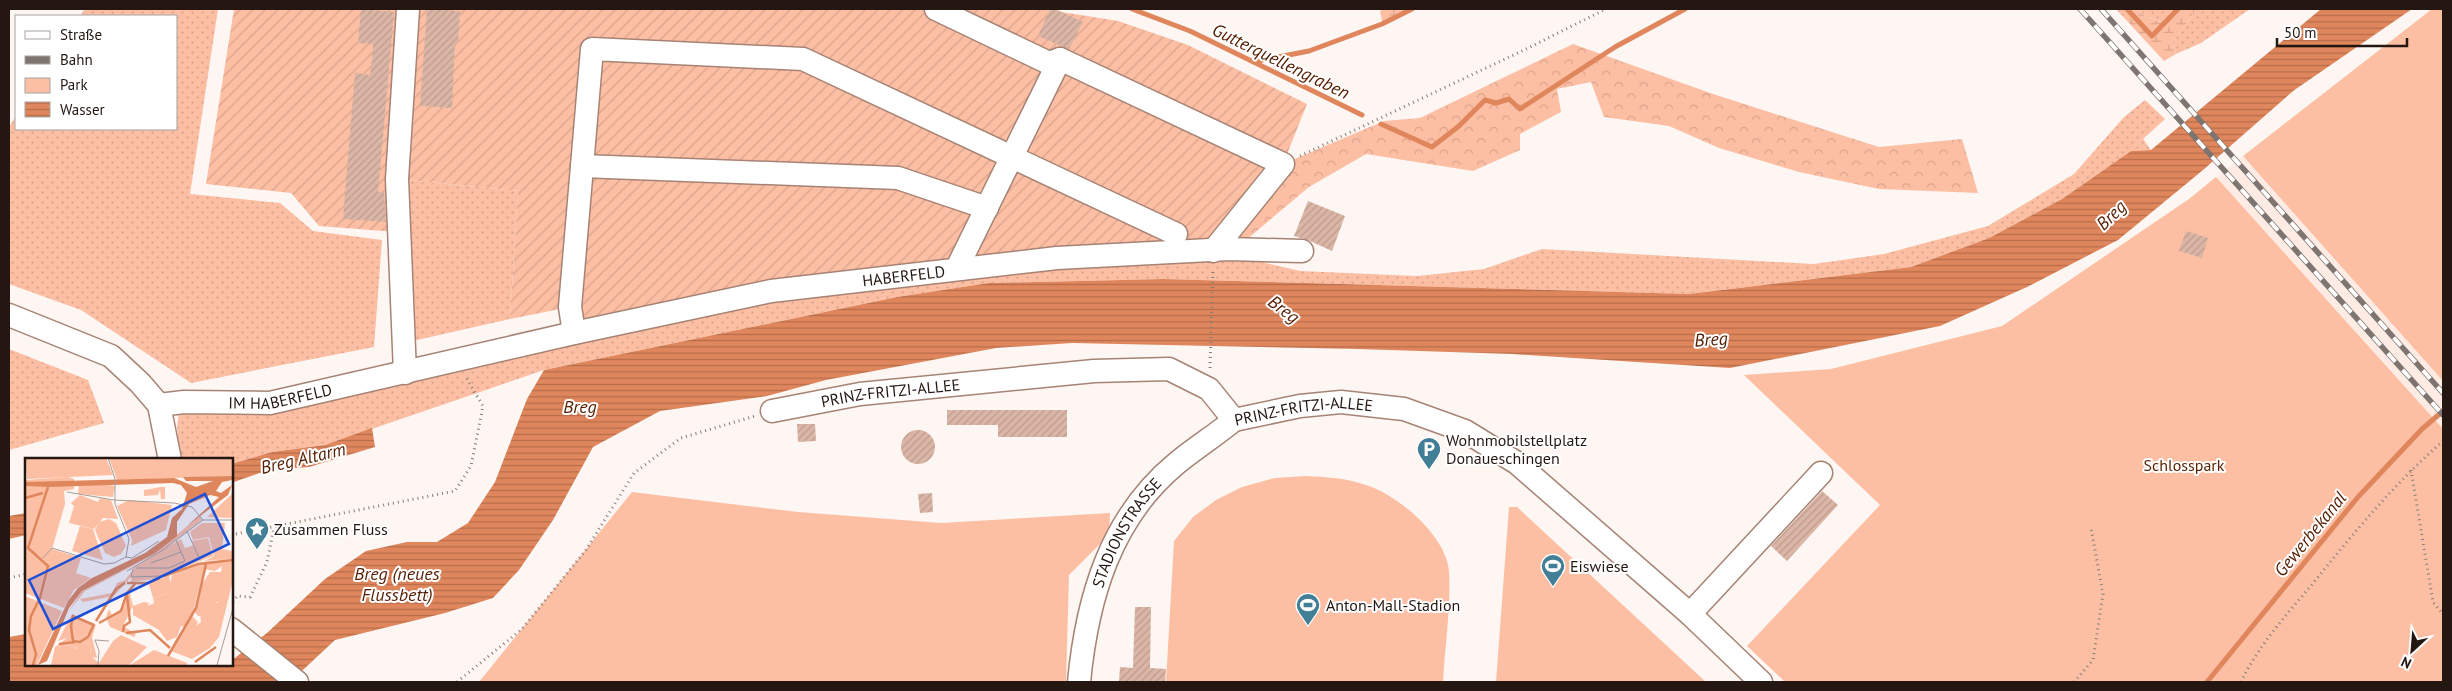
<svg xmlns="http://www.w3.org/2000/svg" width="2452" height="691" font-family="'PT Sans',sans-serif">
<defs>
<pattern id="grass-dots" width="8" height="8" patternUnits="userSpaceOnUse" patternTransform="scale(1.25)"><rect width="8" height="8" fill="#fdbfa4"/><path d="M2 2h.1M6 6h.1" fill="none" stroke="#d9a38c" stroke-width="1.8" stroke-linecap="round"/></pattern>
<pattern id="forest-crowns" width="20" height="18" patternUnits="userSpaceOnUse" patternTransform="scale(1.25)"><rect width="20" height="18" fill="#fdbfa4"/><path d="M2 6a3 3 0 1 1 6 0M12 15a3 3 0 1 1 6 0" fill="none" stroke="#d9a38c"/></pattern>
<pattern id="wetland-marsh" width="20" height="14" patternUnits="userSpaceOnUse" patternTransform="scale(1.25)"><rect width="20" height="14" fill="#fdbfa4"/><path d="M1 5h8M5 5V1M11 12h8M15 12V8" fill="none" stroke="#d9a38c"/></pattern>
<pattern id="garden-furrows" width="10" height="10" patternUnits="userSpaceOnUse" patternTransform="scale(1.25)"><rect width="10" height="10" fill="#fdbfa4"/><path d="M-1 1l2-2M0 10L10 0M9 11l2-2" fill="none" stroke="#d9a38c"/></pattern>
<pattern id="water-rules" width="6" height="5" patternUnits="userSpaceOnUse" patternTransform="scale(1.25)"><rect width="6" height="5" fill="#e0865c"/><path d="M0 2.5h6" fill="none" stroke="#b56d4b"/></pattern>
<pattern id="building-hatch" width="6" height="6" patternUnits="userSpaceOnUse" patternTransform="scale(1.25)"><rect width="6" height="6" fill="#dbb6a6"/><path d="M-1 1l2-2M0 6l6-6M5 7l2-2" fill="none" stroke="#bc9c8e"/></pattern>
</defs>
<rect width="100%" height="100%" fill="#fdf6f2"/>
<path fill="#feebe3" d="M2243,156L2443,381V429L2216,177Z"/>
<path fill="url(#grass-dots)" d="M85,9H218L190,194L280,203L313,231L382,240L374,347L191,383L81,310L9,284V127L16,116V129H176V16H80Z
M2138,9H2174L2164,23L2145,16Z
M2197,9H2250L2201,43L2176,54L2172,43Z
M2145,100L2165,119L2143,139L2151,150L2131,151L2062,199L1989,238L1911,267L1689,294L1163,279L989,283L897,297L544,370L325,445L272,452L231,464V460H182C178,436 173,424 184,402L270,403L771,291L1213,251L1300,271L1417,276L1484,269L1542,249L1814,264L1884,254L1988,226L2074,174L2124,117Z
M397,179L518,191L510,319L395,345Z
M9,349L88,380L104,423L9,450Z"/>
<path fill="url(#forest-crowns)" d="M1573,44L1713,94L1879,147L1962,139L1978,193L1879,189L1799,172L1719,148L1669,126L1604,117L1591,82L1557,89L1561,112L1520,134V150L1473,171L1366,154L1309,187L1246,240L1228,234L1283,164L1384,121L1420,118Z"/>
<path fill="url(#wetland-marsh)" d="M1384,9H1415L1383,25L1380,11Z
M2116,9H2138L2145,16L2163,23L2174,9H2197L2172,43L2176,54L2164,61Z"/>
<path fill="#fdbfa4" d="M2432,9H2443V381L2243,156Z
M2216,177L2443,429V682H1785L1747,646L1880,505L1744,375L1831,369L2002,326L2189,199Z
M1306,476C1326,477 1346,478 1366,485C1398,495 1447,536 1449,572C1451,606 1445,647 1443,682H1166L1174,541L1193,517L1216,500L1242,487L1275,478Z
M632,492L798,512L941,523L1110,513L1109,535L1069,575L1066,682H479Z
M1509,507H1517L1706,682H1496Z"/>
<path fill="url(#garden-furrows)" d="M234,9H1043L1118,21L1188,45L1307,104L1283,164L1213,251L1057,258L574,333L570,307L510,319L518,191L398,179L396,232L319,226L291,193L206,184Z"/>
<path fill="url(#water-rules)" d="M2321,9H2412L2293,91L2203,170L2118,240L2027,287L1940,326L1730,368L1512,354L1358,349L1072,343L996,348L826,380L767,396L660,411L593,447L553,520L519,570L493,598L445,613L335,640L290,682H9V637L26,634V665H231V661L267,633L325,579L366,551L407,542H437L468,523L495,482L527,399L544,370L897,297L989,283L1163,279L1689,294L1911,267L1989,238L2062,199L2131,151L2151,150Z
M372,428L375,447L309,467L268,470L231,483V464L272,452L325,445Z
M26,513V535L9,539V516Z"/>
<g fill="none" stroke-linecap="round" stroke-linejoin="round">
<path stroke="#e0865c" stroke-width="5" d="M1132,9L1190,31L1362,115
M2127,9L2152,36L2178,9
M1253,62L1309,51L1382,24L1412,9
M1381,124L1432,147L1459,126L1485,100L1496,103L1509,99L1520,109L1615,47L1685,9
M2207,682L2358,497L2422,429L2443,411"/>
</g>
<path fill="url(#building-hatch)" d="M361,9L394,12L378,192L384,193L386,222L343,219L355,73L370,75L372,60L373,44L358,43Z
M427,9H451L450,11H460L458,43H455L452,108L420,106Z
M1050,9H1055L1083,22L1069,49L1038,36Z
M1308,201L1345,216L1332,251L1308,240L1294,236Z
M2186,231L2208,238L2202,258L2179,251Z
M947,410H1067V437H998V425H947Z
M797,424H815L816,441L798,442Z
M901 447a17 17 0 1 1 34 0a17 17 0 1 1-34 0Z
M1822,491L1838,505L1787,561L1771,546Z
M932,493L933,512L920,513L918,494Z
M1135,607H1151L1150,668L1166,669L1165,682H1119L1120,667L1133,668Z"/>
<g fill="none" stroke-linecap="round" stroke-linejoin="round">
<g stroke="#a68374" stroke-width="25">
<g id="minor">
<path d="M936,9L1049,63L1060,59L1283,164L1213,251"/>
<path d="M582,166L898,178L987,208"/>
<path d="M957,268L1060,59"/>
<path d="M9,315L111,356L140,383L159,405L170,460"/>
<path d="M574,333L570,307L592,49L803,59L1176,234"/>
<path d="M405,373L397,179L408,9"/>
<path id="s1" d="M159,405L184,402L270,403L574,333L771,291L1057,258L1229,249L1302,251"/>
<path id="s2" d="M772,411L860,394L1094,371L1169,369L1209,389L1234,420L1300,406L1341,402L1404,409L1465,431L1517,463L1690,614L1761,682"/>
<path d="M1690,614L1821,473"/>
<path d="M231,629L297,682"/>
<path id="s3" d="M1079,682C1087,599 1110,518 1177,463C1195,448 1216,435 1234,420"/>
</g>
</g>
<path stroke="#877d78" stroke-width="3" stroke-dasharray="1 4" stroke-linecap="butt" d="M1300,156L1522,51L1606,9
M1210,368L1213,269
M2411,470L2433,602L2443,614
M231,535L455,491L471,466L483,406L465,376
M9,578L26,574
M232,612L233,602L237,596L250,597L267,562L274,528
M457,682L522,629L586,550L634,473L681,438L755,416
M2074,682L2093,660L2103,594L2091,528
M2241,682C2257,648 2285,616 2310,587C2352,535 2393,485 2443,441"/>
<use href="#minor" stroke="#fff" stroke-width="22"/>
<g stroke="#7f7570" stroke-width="5.5">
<path id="rail" d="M2080,9L2443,415
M2101,9L2443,393"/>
</g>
<use href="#rail" stroke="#fff" stroke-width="4" stroke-dasharray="11" stroke-linecap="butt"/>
</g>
<defs>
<g id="parking-pin" transform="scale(1.25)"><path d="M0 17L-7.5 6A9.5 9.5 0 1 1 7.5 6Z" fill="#427f96" stroke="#fff"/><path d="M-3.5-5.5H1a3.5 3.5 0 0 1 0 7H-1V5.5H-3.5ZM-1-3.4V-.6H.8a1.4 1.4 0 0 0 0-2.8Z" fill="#fff"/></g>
<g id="sight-pin" transform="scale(1.25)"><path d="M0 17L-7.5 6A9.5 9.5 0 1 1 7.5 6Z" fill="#427f96" stroke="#fff"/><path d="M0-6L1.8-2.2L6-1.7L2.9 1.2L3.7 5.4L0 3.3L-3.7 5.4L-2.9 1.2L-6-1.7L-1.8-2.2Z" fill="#fff"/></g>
<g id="stadium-pin" transform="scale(1.25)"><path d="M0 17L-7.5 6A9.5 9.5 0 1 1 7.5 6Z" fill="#427f96" stroke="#fff"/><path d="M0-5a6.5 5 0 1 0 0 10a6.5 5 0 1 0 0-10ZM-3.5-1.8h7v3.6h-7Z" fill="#fff"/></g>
</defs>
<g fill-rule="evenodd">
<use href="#parking-pin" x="1429" y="449"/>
<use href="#sight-pin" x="257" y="529"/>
<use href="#stadium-pin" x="1553" y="566"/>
<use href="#stadium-pin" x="1308" y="605"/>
</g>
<g text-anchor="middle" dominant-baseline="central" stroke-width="4" stroke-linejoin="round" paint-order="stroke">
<g font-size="16" fill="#241711" stroke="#fff">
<text stroke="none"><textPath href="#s1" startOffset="758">HABERFELD</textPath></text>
<text stroke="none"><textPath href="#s2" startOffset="120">PRINZ-FRITZI-ALLEE</textPath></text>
<text stroke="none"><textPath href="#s1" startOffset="122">IM HABERFELD</textPath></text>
<text stroke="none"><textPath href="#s2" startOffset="555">PRINZ-FRITZI-ALLEE</textPath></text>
<text stroke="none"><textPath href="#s3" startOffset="159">STADIONSTRASSE</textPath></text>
</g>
<g font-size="16" fill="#241711" stroke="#fff" text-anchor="start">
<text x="1446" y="440">Wohnmobilstellplatz<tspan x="1446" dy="18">Donaueschingen</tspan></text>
<text x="274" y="529">Zusammen Fluss</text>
<text x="1570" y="566">Eiswiese</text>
<text x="1326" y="605">Anton-Mall-Stadion</text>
</g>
<g font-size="16" fill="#5a2101" stroke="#fff">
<text x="2184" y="465">Schlosspark</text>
</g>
<g font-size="18" font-style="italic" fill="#551d00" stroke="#fff">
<text transform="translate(1281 61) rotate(26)">Gutterquellengraben</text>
<text transform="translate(2111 215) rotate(-45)">Breg</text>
<text transform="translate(1284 309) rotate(37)">Breg</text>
<text transform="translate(1711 339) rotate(-4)">Breg</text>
<text x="580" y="406">Breg</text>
<text transform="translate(303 458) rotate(-13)">Breg Altarm</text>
<text transform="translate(2310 534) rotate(-51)">Gewerbekanal</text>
<text x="397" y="573">Breg (neues<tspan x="397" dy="21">Flussbett)</tspan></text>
</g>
</g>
<g transform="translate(25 458)">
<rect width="208" height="208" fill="#fdf6f2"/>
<path d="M1,0H81L88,17L2,21ZM207,36V60L182,59ZM55,37L73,44L75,40L86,42L93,61L78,60L69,71L44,65L49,48L46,45ZM174,58L177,62L138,92L60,133L44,153L57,133L129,96ZM177,65H200L197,91L207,93V101L179,103L189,98L184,79L168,82L165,74ZM207,103V126L194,179L185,190L167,201L146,193L150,183L161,169L156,168L152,179L142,183L134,172L108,157V148L119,144L124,145L123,148L135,142L129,145L128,140L143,135L147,117L176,106ZM197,108L196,114H185L177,126L173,147L181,145L193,133V145L187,143L175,154L176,164L171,168L173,164L167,158L179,111L190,113ZM46,158L67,167L64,175L52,181L48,178L50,172L47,169L42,180L33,183ZM96,177L122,189L104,207H26L30,189L46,187L52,191L60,184L65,187L66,198L74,205L88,183ZM129,192L162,205V207H105Z" fill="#fdbfa4" fill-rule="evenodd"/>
<path d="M108,112L106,119L89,138L58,144L55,141L87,135L92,125L100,122ZM144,117L146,127L143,135L128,140L124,126ZM193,132L199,137L197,144H185L184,149L176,154V158H173L169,153L172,146L181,145Z" fill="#fdbfa4"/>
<path d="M104,132L108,148L98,168L111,176L109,179L85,169L81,159L84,151L87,157L99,149ZM137,149L155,165L162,155L161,163L155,167L143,164L134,158V154L145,160ZM46,157L71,167L67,179L72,200L66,199L65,187L60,184L53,191L46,187L30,189L42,180L45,165L51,169L48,177L52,181L64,175L66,167L49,160L46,164Z" fill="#fdbfa4"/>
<path d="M84,0H207V18L92,22ZM43,19L49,21V31L39,33L40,46L27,91L56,100L51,115L66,120L49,132L39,150L0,135V22ZM75,26L90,28L88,39L53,36L54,27ZM136,29H140V41H136L135,32L133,37L119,38V32ZM104,42L147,47L141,72L106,88L107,82L92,48ZM84,61L91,65L101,88L96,96L89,99L80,95L70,72L74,64ZM55,68L68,71L78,102L47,93ZM0,138L37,153L12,207H0Z" fill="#fdbfa4"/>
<path d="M183,80L188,98L129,121L106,124L108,110L156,81L160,90L169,87L167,83Z" fill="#fdbfa4"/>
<path d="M207,18V22L197,24L191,33L196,35L207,27L203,37L162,68L194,39L185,37L164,46L152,64V78L129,96L57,133L44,150L22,203L13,207L43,143L53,130L67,120L120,95L142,79L147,60L157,51L162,35L156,27L148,25L23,29L0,28V24L149,20L171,29L188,23H161L158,19Z" fill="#e0865c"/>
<path fill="none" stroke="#e0865c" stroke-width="2.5" d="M0,40L18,35M139,118L173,106L208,102M102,125H123L135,120M71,163L91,131L100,125M74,165L96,153L102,135L110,126M69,167L48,158L46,168L48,183L55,184L63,179L69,166M98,174L99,168L105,164L102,137M101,175L125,172L145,190M34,186L50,184M143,198L171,150L181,106M170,204L191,189M8,207L11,196L4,172L6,158L15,140L23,108L3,90L23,29"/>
<path fill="none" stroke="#a69d98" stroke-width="1" d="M83,0L90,21V46L104,81L101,99M42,34L89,42L149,45L167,49L178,62M162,73L175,102M18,100L27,90L79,106L89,105L101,99L107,100L134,83M126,105L156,94M111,110H144L160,103L151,82M108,111L106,119L137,118M102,113L138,92L178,62H208M73,207L74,193L70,182L84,183M192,207L208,150"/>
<path fill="#1d4ed8" fill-opacity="0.15" stroke="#1d4ed8" stroke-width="2.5" d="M180,36L204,86L28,171L4,122Z"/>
<rect width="208" height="208" fill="none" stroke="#241711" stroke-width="2.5"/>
</g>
<rect width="2452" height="691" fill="none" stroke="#241711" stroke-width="20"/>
<rect x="15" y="15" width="162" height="115" fill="#ffffff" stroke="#a7a2a0"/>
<rect x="25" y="31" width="25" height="8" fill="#ffffff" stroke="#a7a2a0"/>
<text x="60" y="40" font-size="15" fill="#241711">Straße</text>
<rect x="25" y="56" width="25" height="8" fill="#7f7570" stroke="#a7a2a0"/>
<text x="60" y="65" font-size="15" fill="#241711">Bahn</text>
<rect x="25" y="78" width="25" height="15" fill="#fdbfa4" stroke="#a7a2a0"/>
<text x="60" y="90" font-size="15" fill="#241711">Park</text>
<rect x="25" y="102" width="25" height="15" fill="url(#water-rules)" stroke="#a7a2a0"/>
<text x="60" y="115" font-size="15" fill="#241711">Wasser</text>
<g transform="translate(2412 651) rotate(206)" stroke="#ffffff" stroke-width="4" paint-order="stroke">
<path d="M0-4L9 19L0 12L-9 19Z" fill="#241711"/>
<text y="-8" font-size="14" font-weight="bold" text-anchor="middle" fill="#241711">N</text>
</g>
<path d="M2277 38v8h130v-8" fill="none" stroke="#241711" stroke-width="2.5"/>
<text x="2284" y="38" font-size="15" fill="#241711" stroke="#ffffff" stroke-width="4" paint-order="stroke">50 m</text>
</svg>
